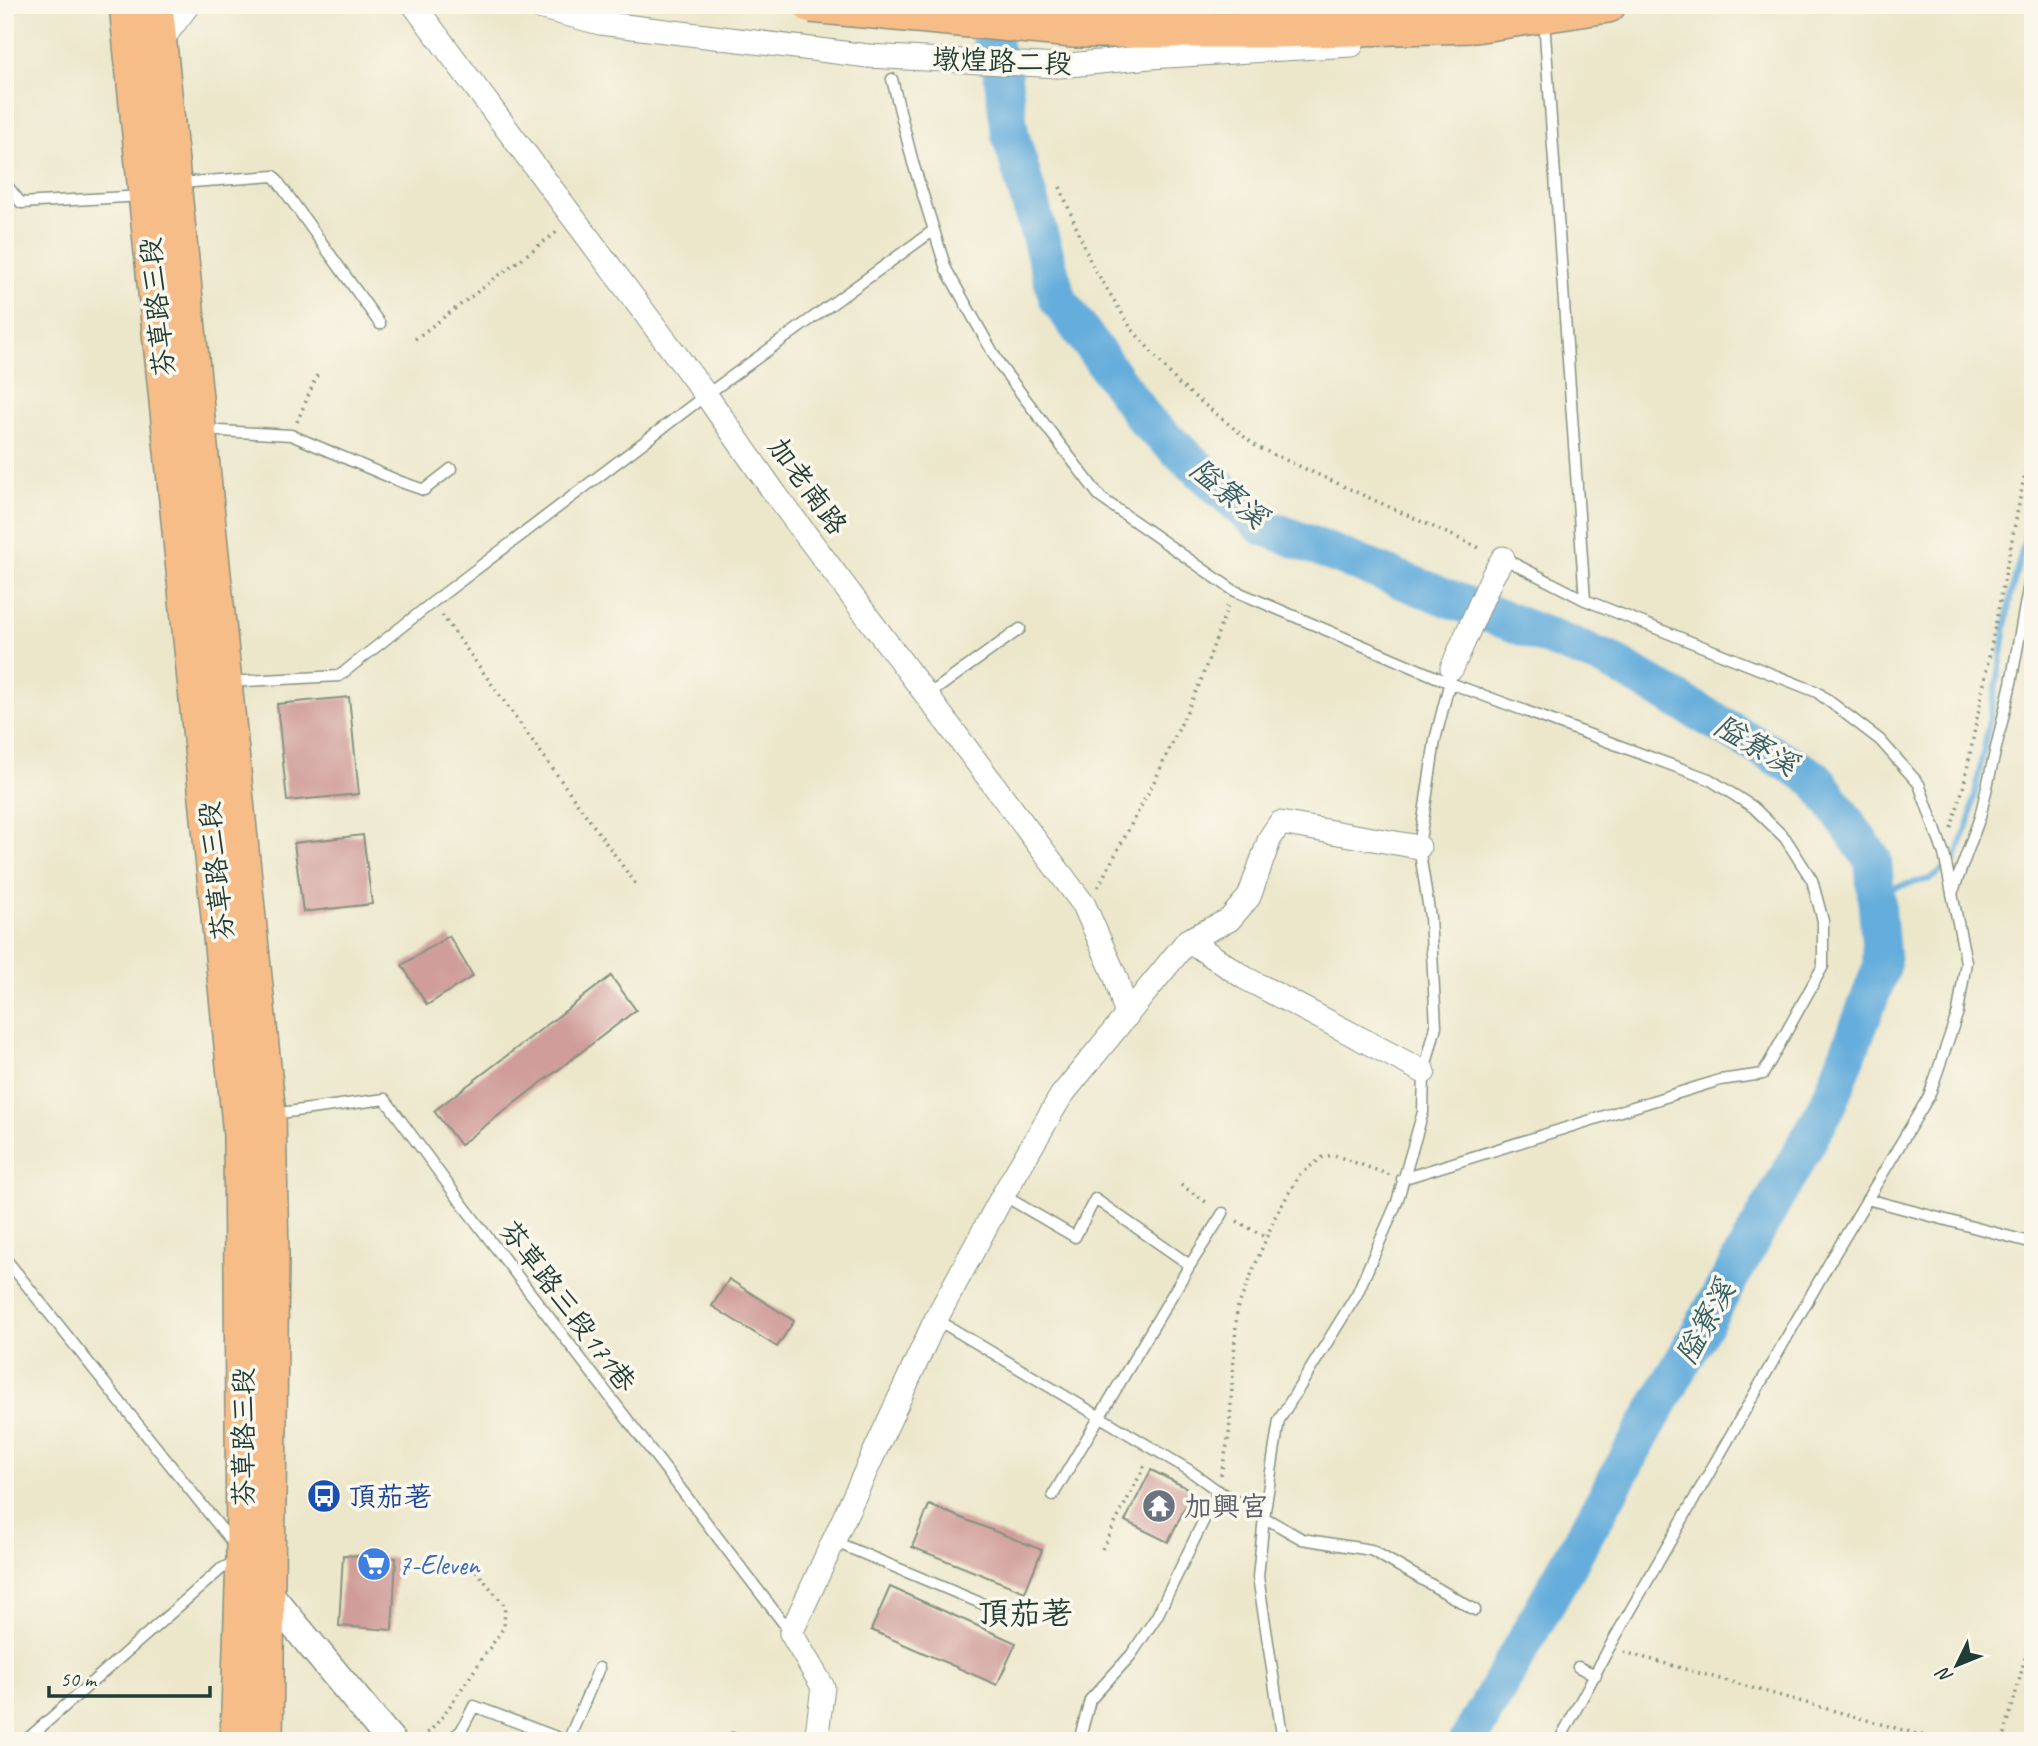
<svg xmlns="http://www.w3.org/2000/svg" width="2038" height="1746" font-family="Caveat,'LXGW WenKai TC',sans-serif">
<rect width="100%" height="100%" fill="#fbf7ec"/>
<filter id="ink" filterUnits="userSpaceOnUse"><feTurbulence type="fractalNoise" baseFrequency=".0143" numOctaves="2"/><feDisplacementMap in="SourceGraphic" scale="14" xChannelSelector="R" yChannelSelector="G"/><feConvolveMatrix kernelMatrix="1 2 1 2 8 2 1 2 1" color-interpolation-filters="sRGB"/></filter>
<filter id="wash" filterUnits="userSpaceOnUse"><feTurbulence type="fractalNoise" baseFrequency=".00686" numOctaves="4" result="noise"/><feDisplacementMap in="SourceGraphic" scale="28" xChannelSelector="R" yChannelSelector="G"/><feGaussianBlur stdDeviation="1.57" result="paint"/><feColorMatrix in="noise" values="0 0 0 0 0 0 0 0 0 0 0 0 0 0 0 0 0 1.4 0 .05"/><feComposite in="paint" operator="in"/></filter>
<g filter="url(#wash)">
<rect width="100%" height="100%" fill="#ece7cb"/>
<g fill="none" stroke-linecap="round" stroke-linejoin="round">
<path stroke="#65addc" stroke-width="6" d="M1876,891L1930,879L1954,861L1969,823L2001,661L2010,598L2033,506"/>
<path stroke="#65addc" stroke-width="38" d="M980,5L1002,71L1010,134L1058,299L1146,421L1262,526L1608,660L1816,779L1873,860L1882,966L1828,1105L1468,1741"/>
</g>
<g id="blocks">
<path fill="#d09d9a" d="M349,697L359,794L287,801L277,704Z
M363,835L372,904L303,912L294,843Z
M449,936L473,976L427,1005L402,965Z
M611,976L636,1010L460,1145L434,1111Z
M729,1279L794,1321L777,1347L712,1306Z
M1151,1470L1193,1491L1168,1542L1125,1521Z
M929,1505L1042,1550L1025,1592L912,1547Z
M343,1555L396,1558L392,1630L339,1626Z
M890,1587L1016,1643L997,1685L871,1630Z"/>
</g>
</g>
<g filter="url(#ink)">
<use href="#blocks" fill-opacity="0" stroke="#869280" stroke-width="2"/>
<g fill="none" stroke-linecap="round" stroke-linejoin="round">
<g stroke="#869280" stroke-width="13">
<path id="service" d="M1544,20L1585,600
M892,79L913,163L946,269L1001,367L1101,498L1233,590L1450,683L1709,779L1753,807L1785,838L1812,880L1823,921V966L1763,1074L1720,1080L1402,1179
M5,183L21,203L143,196
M179,183L274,176L380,324
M202,430L291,435L401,482L424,490L451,469
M1503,558L1585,600L1817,692L1880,740L1919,784L1944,854L1966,962L1958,1012L1929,1096L1831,1260L1609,1648L1559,1741
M228,682L339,676L433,602L706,395L934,230
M928,695L1020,629
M1952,894L1980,817L2011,683L2033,562
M273,1114L385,1099L463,1205L791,1633
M1003,1195L1075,1237L1095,1199L1190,1265
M1867,1199L2033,1243
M5,1258L235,1546
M936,1319L1189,1470L1218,1491L1302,1539L1371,1550L1475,1610
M1053,1495L1190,1265L1223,1213
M833,1541L1021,1620
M1578,1667L1596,1675
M25,1741L221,1569L239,1560
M448,1741L461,1731L474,1706L567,1741
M568,1741L599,1668
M730,1741L732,1738L735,1741
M1079,1741L1090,1700L1131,1655L1157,1616L1218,1491
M1283,1741L1258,1577L1264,1517L1279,1420L1357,1294L1397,1202L1423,1112L1424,1072L1436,1026L1430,917L1419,847L1435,740L1451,677"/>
</g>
<g stroke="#869280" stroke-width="25">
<path id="minor" d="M414,5L706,395L776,495L1084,905L1116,978L1127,1016
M531,5L600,23L868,56
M158,45L188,5
M1059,66L1150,57L1352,45
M1452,668L1492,577L1503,558
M1188,940L1245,978L1424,1072
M816,1741L823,1687L791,1633L936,1319L1003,1195L1061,1096L1188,940L1229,920L1249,897L1270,838L1280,823L1419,847"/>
</g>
<g stroke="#869280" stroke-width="31">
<path id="tertiary" d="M262,1586L391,1741"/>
</g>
<g stroke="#869280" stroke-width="38">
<path id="primary" d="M127,5L241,1135L244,1557L238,1741
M155,5L268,1115L271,1255L265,1741
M1061,5L1117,6
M1073,30H1279L1475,25L1608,5"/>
</g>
<path stroke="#869280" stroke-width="3.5" stroke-dasharray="2 5" stroke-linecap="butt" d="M1060,187L1091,263L1131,328L1179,384L1257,447L1482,549
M415,339L558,231
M297,422L318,373
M442,615L637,886
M1951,828L1964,785L2033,432
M1098,887L1156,778L1200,683L1228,605
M1181,1185L1209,1204
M1237,1221L1265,1237
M1221,1475L1229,1435L1237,1309L1275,1217L1300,1174L1323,1157L1334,1155L1390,1175
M1102,1549L1146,1463
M1624,1652L1942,1741
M415,1740L429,1732L443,1716L504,1627L505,1606L469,1562
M2003,1741L2033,1628"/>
<use href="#service" stroke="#fff" stroke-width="10"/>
<use href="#minor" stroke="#fff" stroke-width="23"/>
<use href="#tertiary" stroke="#fff" stroke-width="28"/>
<use href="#primary" stroke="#f7bd88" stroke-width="35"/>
<g stroke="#869280" stroke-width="25" stroke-linecap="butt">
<path id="minor-bridge" d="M868,56L1059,66"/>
</g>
<g stroke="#869280" stroke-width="38" stroke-linecap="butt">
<path id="primary-bridge" d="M811,5L1073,30"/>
</g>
<use href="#minor-bridge" stroke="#fff" stroke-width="23"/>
<use href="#primary-bridge" stroke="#f7bd88" stroke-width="35"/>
</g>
</g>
<defs>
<g id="bus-disc" transform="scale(1.75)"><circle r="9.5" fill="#1a4fb4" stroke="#fbf7ec"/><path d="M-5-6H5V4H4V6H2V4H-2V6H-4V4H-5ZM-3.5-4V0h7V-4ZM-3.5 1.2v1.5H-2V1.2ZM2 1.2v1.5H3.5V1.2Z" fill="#fff"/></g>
<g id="temple-disc" transform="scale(1.75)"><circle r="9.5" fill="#6b7280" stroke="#fbf7ec"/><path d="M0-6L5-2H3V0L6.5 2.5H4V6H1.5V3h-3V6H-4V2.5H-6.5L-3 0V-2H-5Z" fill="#fff"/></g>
<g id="supermarket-disc" transform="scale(1.75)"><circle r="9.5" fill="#3f7fe0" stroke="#fbf7ec"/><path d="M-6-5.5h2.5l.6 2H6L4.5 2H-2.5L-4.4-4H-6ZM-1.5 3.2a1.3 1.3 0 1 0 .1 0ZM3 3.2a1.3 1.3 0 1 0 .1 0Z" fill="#fff"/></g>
</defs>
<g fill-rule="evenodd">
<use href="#bus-disc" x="324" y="1496"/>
<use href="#temple-disc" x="1159" y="1506"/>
<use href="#supermarket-disc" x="374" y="1564"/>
</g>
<g text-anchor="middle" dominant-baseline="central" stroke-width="7" stroke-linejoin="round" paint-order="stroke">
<g font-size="28" fill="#1f3d34" stroke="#fbf7ec">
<text transform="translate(1002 61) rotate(2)">墩煌路二段</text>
<text transform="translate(157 307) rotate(-96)">芬草路三段</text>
<text transform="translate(808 486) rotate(54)">加老南路</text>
<text transform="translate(216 871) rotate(-96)">芬草路三段</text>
<text transform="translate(568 1306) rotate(53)">芬草路三段171巷</text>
<text transform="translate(243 1437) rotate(-90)">芬草路三段</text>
</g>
<g font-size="28" fill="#164399" stroke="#fbf7ec" text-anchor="start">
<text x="348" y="1496">頂茄荖</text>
</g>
<g font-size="28" fill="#5b616d" stroke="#fbf7ec" text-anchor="start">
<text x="1184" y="1506">加興宮</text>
</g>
<g font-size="28" fill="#366cbe" stroke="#fbf7ec" text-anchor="start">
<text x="398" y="1564">7-Eleven</text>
</g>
<g font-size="30" font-style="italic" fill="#345f66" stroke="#fbf7ec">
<text transform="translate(1229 493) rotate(40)">隘寮溪</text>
<text transform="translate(1756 745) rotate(30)">隘寮溪</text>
<text transform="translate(1705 1322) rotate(-61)">隘寮溪</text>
</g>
<g font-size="32" fill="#1f3d34" stroke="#fbf7ec">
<text x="1025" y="1613">頂茄荖</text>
</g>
</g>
<rect width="2038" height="1746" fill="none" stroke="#fbf7ec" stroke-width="28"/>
<g transform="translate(1957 1665) rotate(227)" stroke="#fbf7ec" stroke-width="5" paint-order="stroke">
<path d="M0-5L12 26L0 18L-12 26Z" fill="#1f3d34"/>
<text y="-10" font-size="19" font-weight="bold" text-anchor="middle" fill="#1f3d34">N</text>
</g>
<path d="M49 1686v10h161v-10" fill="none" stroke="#1f3d34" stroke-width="3.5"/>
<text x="60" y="1686" font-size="21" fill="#1f3d34" stroke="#fbf7ec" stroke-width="5" paint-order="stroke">50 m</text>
</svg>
